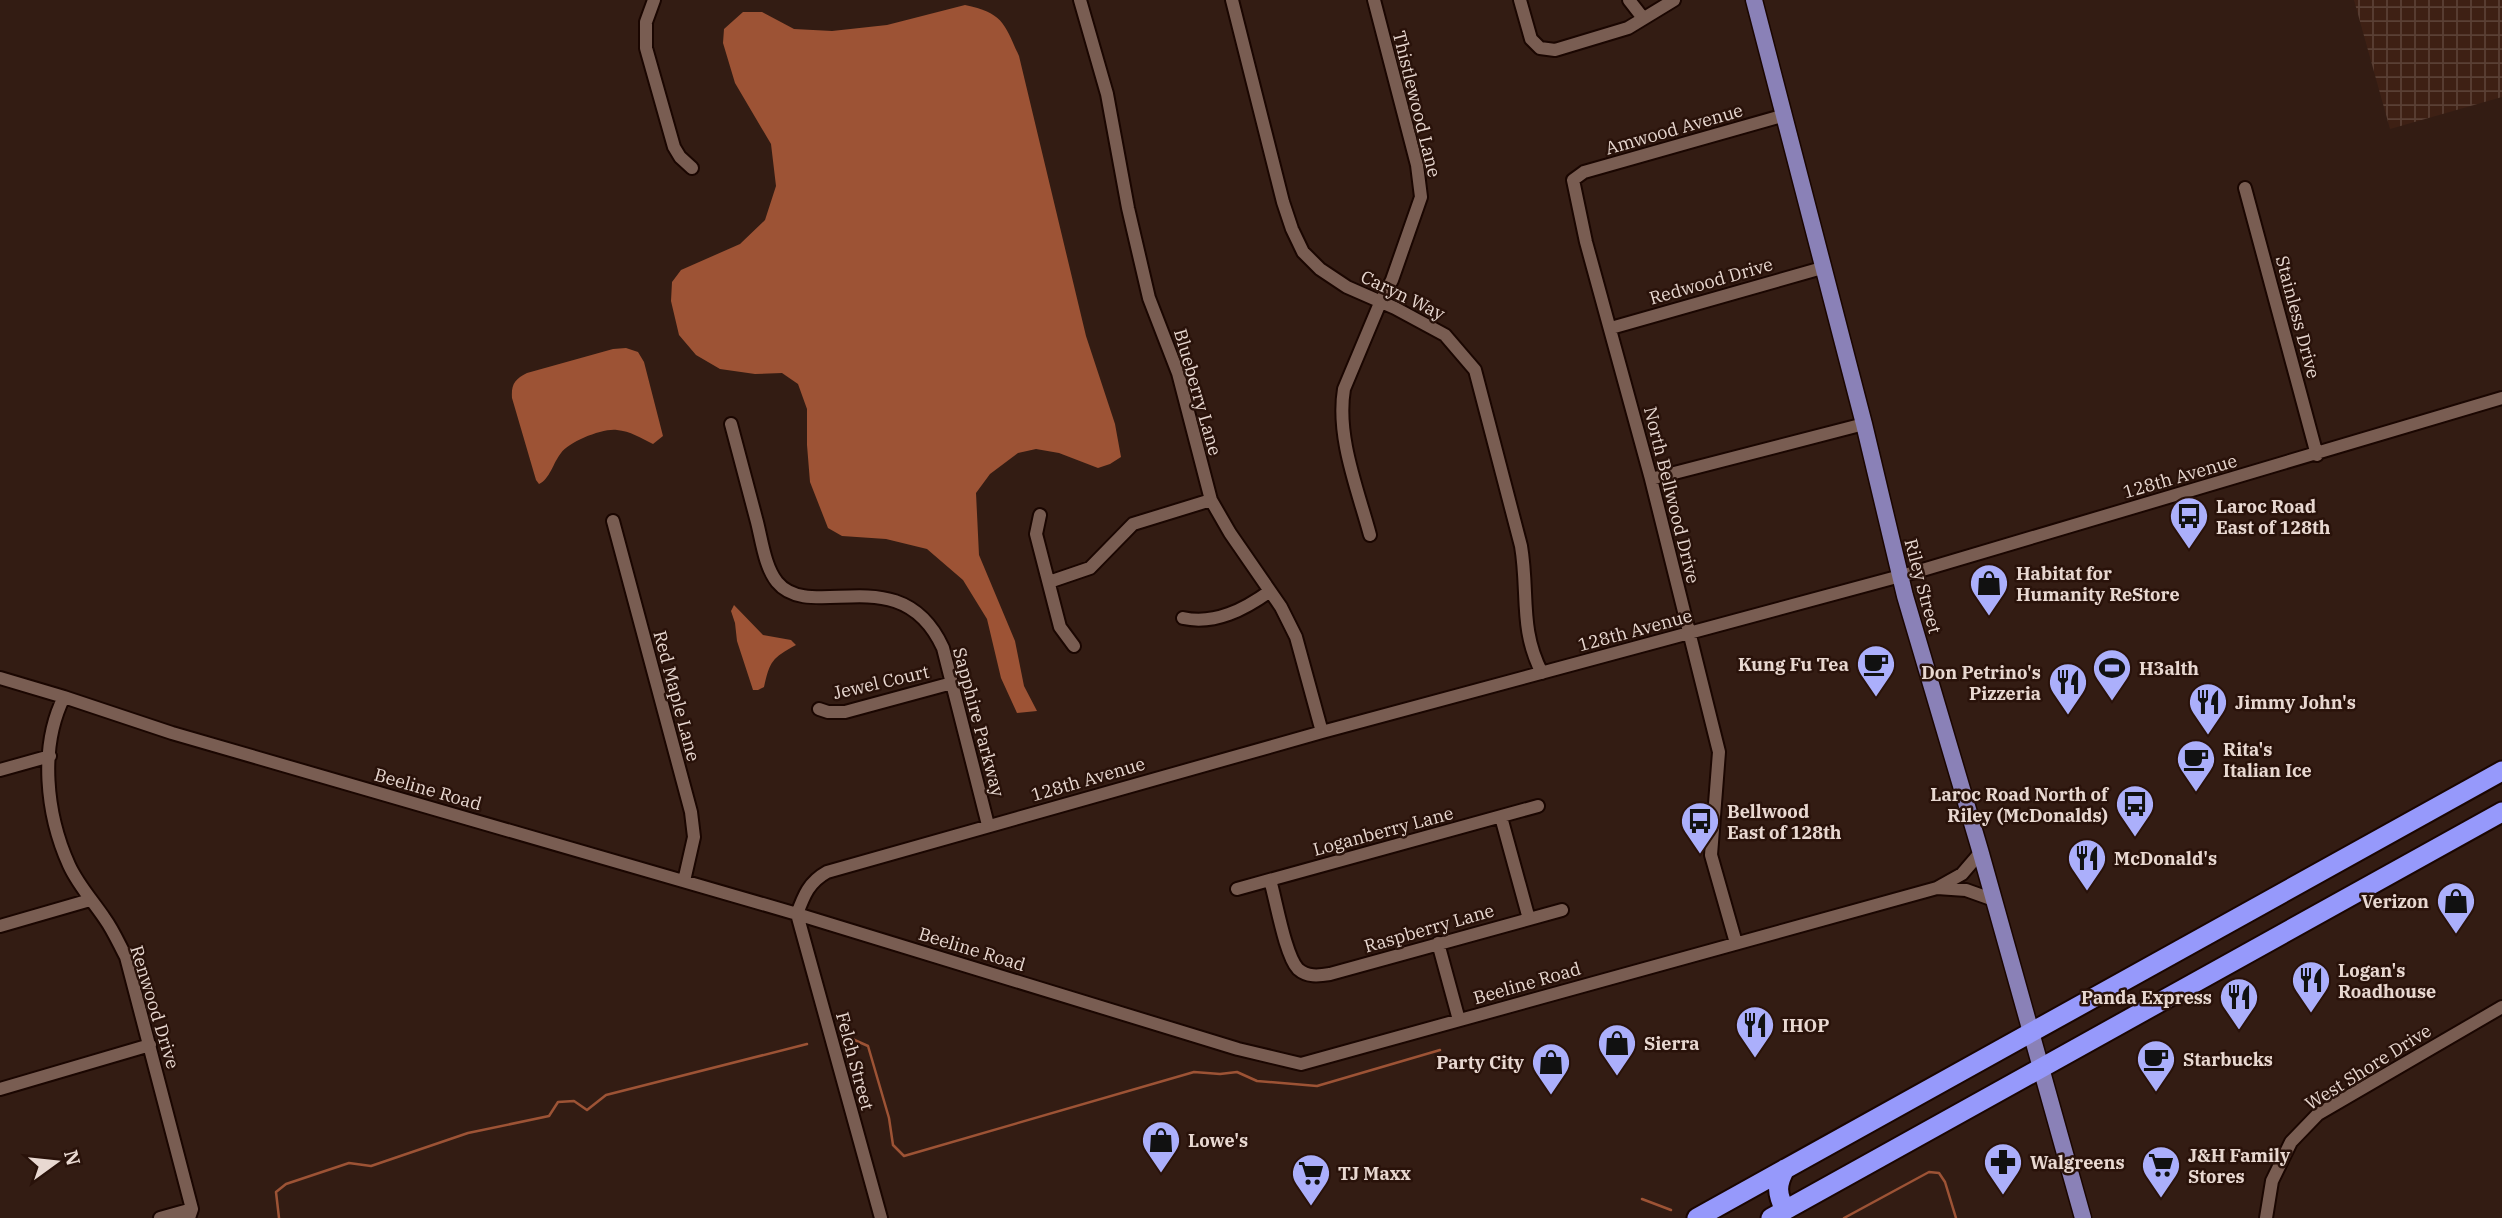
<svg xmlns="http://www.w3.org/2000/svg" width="2502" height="1218" font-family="'IBM Plex Serif',serif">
<defs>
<pattern id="industrial-grid" width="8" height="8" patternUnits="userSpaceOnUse" patternTransform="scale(1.75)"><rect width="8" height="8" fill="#3e2014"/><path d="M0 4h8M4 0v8" fill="none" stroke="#5a4035"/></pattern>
</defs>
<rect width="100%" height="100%" fill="#331c13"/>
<path fill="url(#industrial-grid)" d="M2354,0H2502V97L2390,129Z"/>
<path fill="#9d5335" d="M965,5C1003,13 1004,23 1019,56L1086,336L1115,424L1121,457L1110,464L1098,468L1059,453L1036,449L1018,453L990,474L976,493L979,555L1015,641L1024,686L1037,711L1017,713L1001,678L987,619L963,580L927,549L886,539L842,536L828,528L810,482L807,445V409L798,384L782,373L755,374L720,369L696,355L679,335L671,301L672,282L681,270L740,244L765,220L776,186L771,144L735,83L723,43L724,29L743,12H762L794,29L832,31L887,25Z
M626,348L638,352L644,362L663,436L653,444C641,438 630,431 617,430C602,428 569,442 561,453C553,463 550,479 539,484L536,480L512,398C511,384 515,379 527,373L613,349Z
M734,605L763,635L791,640L796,645C772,658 770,661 764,687L758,690H753L737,641L735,623L731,611Z"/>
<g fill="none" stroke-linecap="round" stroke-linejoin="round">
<path stroke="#9d5335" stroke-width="2.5" d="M850,1038L868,1046L889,1118L893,1145L904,1156L1194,1072L1220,1074L1237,1072L1257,1081L1317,1086L1440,1050
M1642,1199L1671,1210
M279,1218L276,1192L286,1184L349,1163L371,1166L468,1133L549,1116L558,1102L574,1101L587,1110L606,1095L807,1044
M1844,1218L1929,1172L1939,1173L1945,1182L1956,1218"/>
<g stroke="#1a0601" stroke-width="16">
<path id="minor" d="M654,0L646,22V48L674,147L680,157L692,168
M1080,0L1107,94L1128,208L1149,298L1178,373L1211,500L1230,533L1281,607L1296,637L1322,732
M1232,0L1283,202L1292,229L1303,252L1320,269L1347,287L1395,308L1445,335L1475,370L1521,546C1529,593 1519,629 1542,673
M1520,0L1531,39L1540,48L1555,50L1628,28L1674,0
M1629,0L1643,18
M2245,188L2317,455
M1611,328L1822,268
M731,424C740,457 748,489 757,522C762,542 765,567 777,582C811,624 901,556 943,648L988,825
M1651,479L1864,424
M1040,515L1036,534L1060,627L1074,646
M613,521L691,812L694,837L684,881
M1370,535C1358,490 1336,437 1344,389L1380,303L1392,280L1421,197L1417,165L1374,0
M1049,582L1090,568L1133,524L1211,500
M1183,618C1215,625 1245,609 1270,591
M0,678L64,697L172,733L797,914L1238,1049L1301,1064L1937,888
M64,697C39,747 46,814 69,865C78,885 93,901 105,919C113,930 119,944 126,957L192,1209L189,1218
M819,709L828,712H845L952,683
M0,770L50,756
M1501,817L1529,919
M1980,853L1962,874L1937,888L1966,890L1994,900
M1270,880C1276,900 1285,955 1298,969C1307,977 1318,976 1330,974L1562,910
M1237,889L1538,806
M797,914C804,895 809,882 827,872L1322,732L1919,571L2502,398
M797,914L881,1218
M0,926L90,900
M1438,943L1459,1020
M1736,943L1711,855L1719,752L1651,479L1586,242L1573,180L1584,172L1785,115
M0,1089L150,1045
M160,1218L192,1209
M2266,1218L2272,1181L2291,1142L2318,1114L2502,1007"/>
</g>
<g stroke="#1a0601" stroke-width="19">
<path id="major" d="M1754,0L1864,424L1905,596L1980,850L2083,1218"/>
</g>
<g stroke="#1a0601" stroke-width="23">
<path id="highway" d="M1785,1169C1776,1185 1777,1194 1785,1210
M1697,1218L2502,771
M1771,1218L2502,812"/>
</g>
<use href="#minor" stroke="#795d52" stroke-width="12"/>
<use href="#major" stroke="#8a81b7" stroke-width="16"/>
<use href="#highway" stroke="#9699fb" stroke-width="19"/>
</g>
<defs>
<g id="bus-pin" transform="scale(2.0125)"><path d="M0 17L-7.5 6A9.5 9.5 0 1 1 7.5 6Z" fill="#abaffb" stroke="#29120a"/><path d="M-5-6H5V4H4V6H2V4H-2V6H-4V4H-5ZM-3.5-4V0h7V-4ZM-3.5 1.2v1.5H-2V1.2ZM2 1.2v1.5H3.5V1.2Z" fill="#111"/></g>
<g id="shop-pin" transform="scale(2.0125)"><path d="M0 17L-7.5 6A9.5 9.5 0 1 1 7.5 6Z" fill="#abaffb" stroke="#29120a"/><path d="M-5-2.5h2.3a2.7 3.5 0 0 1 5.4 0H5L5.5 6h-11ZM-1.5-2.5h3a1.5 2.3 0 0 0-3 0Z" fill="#111"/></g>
<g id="cafe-pin" transform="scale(2.0125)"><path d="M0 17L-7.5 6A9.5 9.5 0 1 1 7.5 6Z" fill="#abaffb" stroke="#29120a"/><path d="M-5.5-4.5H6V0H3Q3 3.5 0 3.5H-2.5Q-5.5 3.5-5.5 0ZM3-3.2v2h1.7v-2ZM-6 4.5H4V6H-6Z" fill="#111"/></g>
<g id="stadium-pin" transform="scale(2.0125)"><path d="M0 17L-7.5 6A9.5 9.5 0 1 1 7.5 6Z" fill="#abaffb" stroke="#29120a"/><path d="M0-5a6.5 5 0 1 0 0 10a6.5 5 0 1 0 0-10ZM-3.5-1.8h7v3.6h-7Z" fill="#111"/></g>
<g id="restaurant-pin" transform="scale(2.0125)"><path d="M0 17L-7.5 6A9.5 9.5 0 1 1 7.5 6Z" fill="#abaffb" stroke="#29120a"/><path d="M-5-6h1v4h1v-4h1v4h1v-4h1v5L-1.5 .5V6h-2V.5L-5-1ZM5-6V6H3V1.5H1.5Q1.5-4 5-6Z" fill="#111"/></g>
<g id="pharmacy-pin" transform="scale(2.0125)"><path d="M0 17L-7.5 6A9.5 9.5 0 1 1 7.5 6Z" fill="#abaffb" stroke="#29120a"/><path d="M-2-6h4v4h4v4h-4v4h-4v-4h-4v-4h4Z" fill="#111"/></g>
<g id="supermarket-pin" transform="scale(2.0125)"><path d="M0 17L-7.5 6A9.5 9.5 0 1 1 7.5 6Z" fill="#abaffb" stroke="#29120a"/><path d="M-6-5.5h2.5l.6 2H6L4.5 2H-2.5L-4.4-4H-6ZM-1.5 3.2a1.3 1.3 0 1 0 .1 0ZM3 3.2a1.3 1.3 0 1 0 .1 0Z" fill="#111"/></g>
</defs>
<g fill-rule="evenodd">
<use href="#bus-pin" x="2189" y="516"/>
<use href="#shop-pin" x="1989" y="583"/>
<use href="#cafe-pin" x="1876" y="664"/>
<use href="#stadium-pin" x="2112" y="668"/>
<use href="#restaurant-pin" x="2068" y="682"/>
<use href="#restaurant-pin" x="2208" y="702"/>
<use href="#cafe-pin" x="2196" y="759"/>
<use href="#bus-pin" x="2135" y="804"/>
<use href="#bus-pin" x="1700" y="821"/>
<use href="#restaurant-pin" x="2087" y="858"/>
<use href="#shop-pin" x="2456" y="901"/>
<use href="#restaurant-pin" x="2311" y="980"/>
<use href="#restaurant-pin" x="2239" y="997"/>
<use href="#restaurant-pin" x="1755" y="1025"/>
<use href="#shop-pin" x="1617" y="1043"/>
<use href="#cafe-pin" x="2156" y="1059"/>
<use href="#shop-pin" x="1551" y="1062"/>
<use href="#shop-pin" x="1161" y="1140"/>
<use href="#pharmacy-pin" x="2003" y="1162"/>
<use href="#supermarket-pin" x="2161" y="1165"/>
<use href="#supermarket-pin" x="1311" y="1173"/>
</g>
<g text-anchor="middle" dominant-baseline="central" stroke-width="5" stroke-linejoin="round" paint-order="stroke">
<g font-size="18" fill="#e8d8d1" stroke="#29120a">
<text transform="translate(1417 104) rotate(76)">Thistlewood Lane</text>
<text transform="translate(1674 129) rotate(-16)">Amwood Avenue</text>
<text transform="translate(1711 281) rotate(-16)">Redwood Drive</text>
<text transform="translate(1403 295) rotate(26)">Caryn Way</text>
<text transform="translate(2298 317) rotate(75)">Stainless Drive</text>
<text transform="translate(1198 392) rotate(74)">Blueberry Lane</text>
<text transform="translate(2180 476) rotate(-16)">128th Avenue</text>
<text transform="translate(1672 495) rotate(76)">North Bellwood Drive</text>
<text transform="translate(1923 586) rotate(75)">Riley Street</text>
<text transform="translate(1635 630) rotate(-15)">128th Avenue</text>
<text transform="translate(881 682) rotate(-13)">Jewel Court</text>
<text transform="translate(677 696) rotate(75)">Red Maple Lane</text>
<text transform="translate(979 722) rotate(75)">Sapphire Parkway</text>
<text transform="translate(1088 779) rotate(-16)">128th Avenue</text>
<text transform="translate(428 789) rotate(16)">Beeline Road</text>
<text transform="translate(1383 831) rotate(-15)">Loganberry Lane</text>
<text transform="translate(1429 928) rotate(-16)">Raspberry Lane</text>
<text transform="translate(972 949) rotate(17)">Beeline Road</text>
<text transform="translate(1527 983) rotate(-16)">Beeline Road</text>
<text transform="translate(155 1007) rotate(73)">Renwood Drive</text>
<text transform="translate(855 1061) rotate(75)">Felch Street</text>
<text transform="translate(2368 1067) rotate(-32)">West Shore Drive</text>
</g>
<g font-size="18" font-weight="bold" fill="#e8d8d1" stroke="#29120a" text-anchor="start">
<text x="2216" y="506">Laroc Road<tspan x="2216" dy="21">East of 128th</tspan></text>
<text x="2016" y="573">Habitat for<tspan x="2016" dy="21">Humanity ReStore</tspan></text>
<text x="1849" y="664" text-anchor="end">Kung Fu Tea</text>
<text x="2139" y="668">H3alth</text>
<text x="2041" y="672" text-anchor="end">Don Petrino's<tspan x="2041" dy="21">Pizzeria</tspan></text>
<text x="2235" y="702">Jimmy John's</text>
<text x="2223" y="749">Rita's<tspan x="2223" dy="21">Italian Ice</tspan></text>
<text x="2108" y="794" text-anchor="end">Laroc Road North of<tspan x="2108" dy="21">Riley (McDonalds)</tspan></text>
<text x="1727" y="811">Bellwood<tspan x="1727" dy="21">East of 128th</tspan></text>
<text x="2114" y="858">McDonald's</text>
<text x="2429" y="901" text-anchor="end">Verizon</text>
<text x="2338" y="970">Logan's<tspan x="2338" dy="21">Roadhouse</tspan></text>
<text x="2212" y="997" text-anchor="end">Panda Express</text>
<text x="1782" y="1025">IHOP</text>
<text x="1644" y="1043">Sierra</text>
<text x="2183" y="1059">Starbucks</text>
<text x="1524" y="1062" text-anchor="end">Party City</text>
<text x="1188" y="1140">Lowe's</text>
<text x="2188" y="1155">J&amp;H Family<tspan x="2188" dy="21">Stores</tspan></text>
<text x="2030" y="1162">Walgreens</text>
<text x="1338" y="1173">TJ Maxx</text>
</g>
</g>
<g transform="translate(56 1162) rotate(75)" stroke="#29120a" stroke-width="5" paint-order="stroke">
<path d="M0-5L12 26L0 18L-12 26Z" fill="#e8d8d1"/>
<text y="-10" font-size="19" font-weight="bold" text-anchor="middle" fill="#e8d8d1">N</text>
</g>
</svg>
